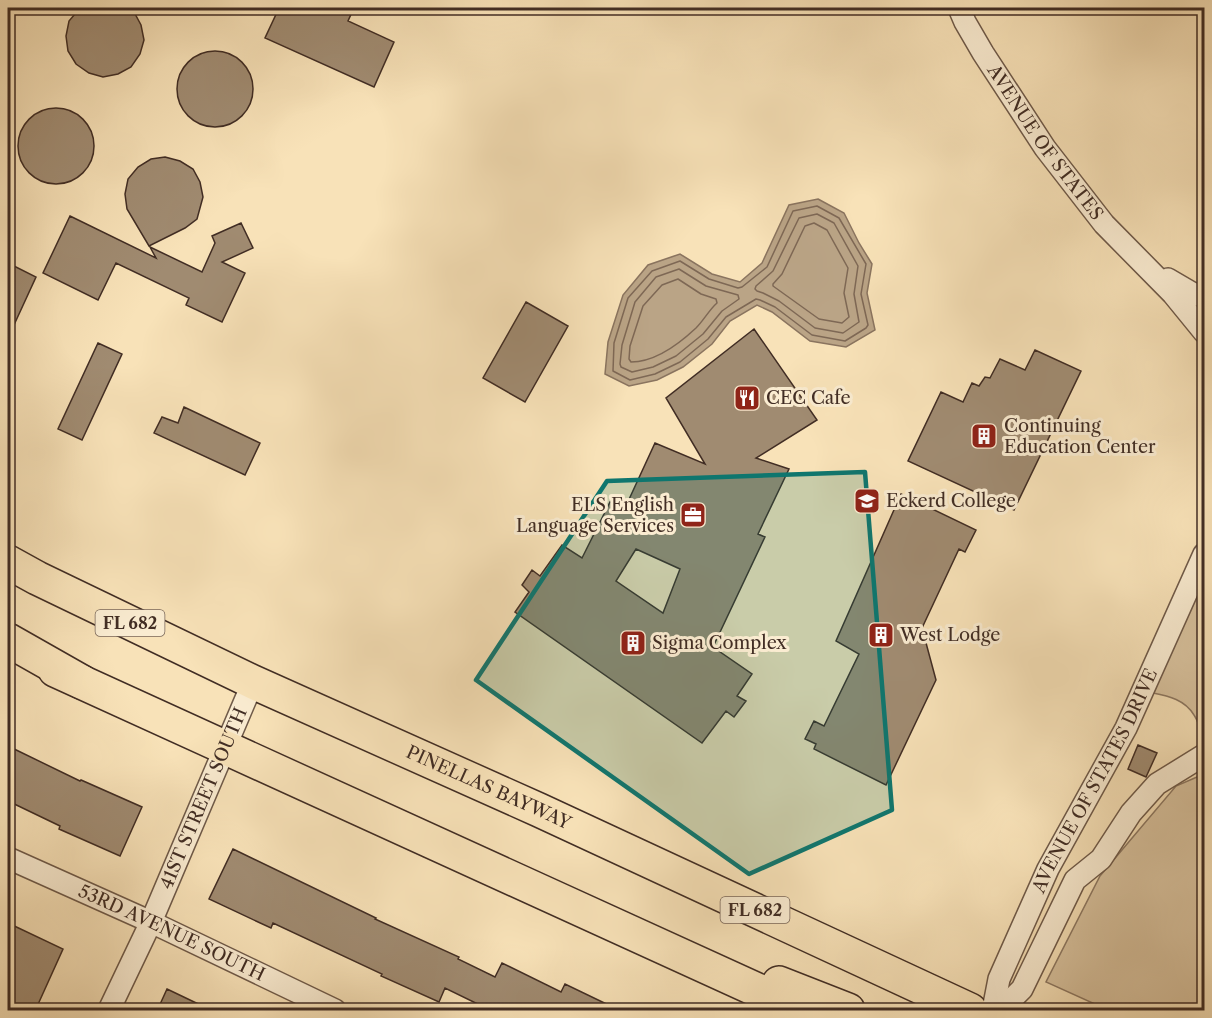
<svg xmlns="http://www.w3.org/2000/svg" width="1212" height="1018" font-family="'Libre Caslon Text',serif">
<rect width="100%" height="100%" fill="#f8e2b8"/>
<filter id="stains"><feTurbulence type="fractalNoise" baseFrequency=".00333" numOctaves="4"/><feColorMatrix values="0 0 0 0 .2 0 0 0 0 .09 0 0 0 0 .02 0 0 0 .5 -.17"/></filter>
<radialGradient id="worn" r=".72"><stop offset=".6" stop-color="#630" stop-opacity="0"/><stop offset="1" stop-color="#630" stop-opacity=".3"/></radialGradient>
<path fill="#d9c39f" stroke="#8d7862" stroke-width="1.5" d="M1204,574V736C1199,730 1199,722 1194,715C1185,700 1169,696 1153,693Z
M1204,774V1010H1108L1046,982L1100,876L1176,786Z"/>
<path fill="#baa486" stroke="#8a745f" stroke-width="1.5" d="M818,199L844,213L859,243L872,264L867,293L875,330L846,347L810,341L772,312L757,305L730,321L712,344L683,367L657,380L629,386L605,374L608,342L623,295L648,265L680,254L712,274L740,282L762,263L789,205Z"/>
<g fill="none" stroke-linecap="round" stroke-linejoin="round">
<path stroke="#7e6855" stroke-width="1.5" d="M817,206L839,218L866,264L861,294L868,325L866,328L845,341L812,335L775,307L760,300L756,299L726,317L708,339L680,362L655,374L630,380L613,371L614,343L628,298L652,271L680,261L709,279L738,288L742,287L767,267L793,211Z
M817,214L834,223L858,266L854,294L859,322L843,333L815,328L779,301L763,293L757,291L755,289L756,286L773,271L799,218Z
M814,223L827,230L848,268L844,293L849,317L842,323L819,319L773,286V284L782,274L805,226Z
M679,269L706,286L738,295L739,299L722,311L703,334L676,356L653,367L632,372L621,367L620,364L622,345L635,302L656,277Z
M678,279L701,294L716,299L717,303C709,310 704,320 696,328C679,344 655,362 631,362L629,359L630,346L643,306L662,285Z"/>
</g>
<path fill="#a08b71" stroke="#412d24" stroke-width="1.5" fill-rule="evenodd" d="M80,8H128L134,12L141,25L144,40L140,54L131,67L118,74L103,77L89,73L76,64L68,51L66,36L69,21Z
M279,8H354L348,21L394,42L374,87L265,38Z
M177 89a38 38 0 1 1 76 0a38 38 0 1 1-76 0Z
M18 146a38 38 0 1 1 76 0a38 38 0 1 1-76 0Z
M165,157L180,161L193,169L200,182L203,197L197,219L185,228L149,246L127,209L125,194L128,179L138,167L151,159Z
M70,216L156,258L150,247L202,272L215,243L212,236L241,223L253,248L222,262L245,273L222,322L186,305L189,298L116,263L98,300L43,273Z
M8,263L36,277L8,338Z
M526,302L568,326L525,402L483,378Z
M754,329L817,420L756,458L789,469L758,534L765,537L713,647L752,674L737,696L746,701L734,717L726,711L702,743L515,612L529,592L522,585L532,570L540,576L562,545L582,558L610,502L625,508L655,443L705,464L666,398ZM636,549L680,569L663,613L616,581Z
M98,343L122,354L82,440L58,429Z
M1035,350L1081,371L1014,510L908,461L941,392L963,402L972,383L979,386L985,377L990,378L1000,359L1025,370Z
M184,407L260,443L245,475L154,433L162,417L178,423Z
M901,494L976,530L965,552L959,549L922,628L936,680L886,785L814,749L816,744L805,739L814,721L824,726L859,654L836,641Z
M1138,745L1157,753L1146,777L1128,769Z
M8,746L80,781L81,780L142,807L120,856L59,829L60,826L8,801Z
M233,849L376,918L375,919L459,957L458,959L495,977L502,963L561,992L565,984L621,1011H492L445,988L439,1002L381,976L382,974L273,923L271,928L209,899Z
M8,923L63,949L35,1011H8Z
M167,989L213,1011H157Z"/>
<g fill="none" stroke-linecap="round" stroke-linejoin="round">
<g stroke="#6f5a49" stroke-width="24">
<g id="street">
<path id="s1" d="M959,8L965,22L983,53L1045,148L1104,224L1173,294L1204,332"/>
<path d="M1168,279L1192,293L1204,297"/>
<path id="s2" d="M8,858L151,922L335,1010"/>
<path id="s3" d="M109,1010L151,922L253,682"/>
<path id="s4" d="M993,1010L999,979L1048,869L1126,728L1204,554"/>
<path d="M1001,1010L1022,989L1075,880L1101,859L1131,813L1157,784L1204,755"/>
</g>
</g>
<g stroke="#412d24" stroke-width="36">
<g id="primary">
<path id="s5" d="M8,562L37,578L253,682L539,810L970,1010"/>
<path d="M55,670L801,1010"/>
<path d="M779,983L848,1010"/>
</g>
</g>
<g stroke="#412d24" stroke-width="36">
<path id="highway" d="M8,640L82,682"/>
</g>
<use href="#street" stroke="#faecd1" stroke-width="21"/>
<use href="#primary" stroke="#f8e2b8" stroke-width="33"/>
<use href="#highway" stroke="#f8e2b8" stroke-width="33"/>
</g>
<path fill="#0f766e" fill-opacity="0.2" stroke="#0f766e" stroke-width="4.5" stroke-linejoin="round" d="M865,472L892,810L749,874L476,680L607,481Z"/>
<defs>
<g id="restaurant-square" transform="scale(1.35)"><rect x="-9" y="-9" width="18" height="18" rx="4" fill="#8f2418" stroke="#faecd1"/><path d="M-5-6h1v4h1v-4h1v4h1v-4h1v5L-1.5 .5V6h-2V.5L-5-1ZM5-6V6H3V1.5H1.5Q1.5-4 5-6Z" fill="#fff"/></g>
<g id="building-square" transform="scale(1.35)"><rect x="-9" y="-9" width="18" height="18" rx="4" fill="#8f2418" stroke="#faecd1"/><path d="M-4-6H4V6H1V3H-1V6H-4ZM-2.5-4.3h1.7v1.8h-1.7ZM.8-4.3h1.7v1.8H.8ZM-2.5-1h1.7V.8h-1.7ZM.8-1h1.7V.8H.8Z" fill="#fff"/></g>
<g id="university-square" transform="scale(1.35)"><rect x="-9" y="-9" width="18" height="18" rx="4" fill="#8f2418" stroke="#faecd1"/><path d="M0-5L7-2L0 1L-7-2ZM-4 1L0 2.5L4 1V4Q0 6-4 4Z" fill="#fff"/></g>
<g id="office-square" transform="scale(1.35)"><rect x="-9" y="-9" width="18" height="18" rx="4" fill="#8f2418" stroke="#faecd1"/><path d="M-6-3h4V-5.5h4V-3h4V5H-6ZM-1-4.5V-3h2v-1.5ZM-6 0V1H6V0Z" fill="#fff"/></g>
</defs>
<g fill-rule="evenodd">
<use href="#restaurant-square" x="747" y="398"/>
<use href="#building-square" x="984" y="436"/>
<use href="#university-square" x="867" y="501"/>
<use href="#office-square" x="693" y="515"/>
<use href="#building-square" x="881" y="635"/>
<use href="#building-square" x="633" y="643"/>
</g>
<g text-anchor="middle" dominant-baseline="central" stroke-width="6" stroke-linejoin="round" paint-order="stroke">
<g fill="#faecd1" stroke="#786658" stroke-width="1.5">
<rect x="95.5" y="610" width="69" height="26" rx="4.5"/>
<rect x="720.5" y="897" width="69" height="26" rx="4.5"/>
</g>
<g font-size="16" font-weight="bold" fill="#412d24">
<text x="130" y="623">FL 682</text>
<text x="755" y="910">FL 682</text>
</g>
<g font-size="18" fill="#412d24" stroke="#faecd1">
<text stroke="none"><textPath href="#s1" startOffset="160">AVENUE OF STATES</textPath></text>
<text stroke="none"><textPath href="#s4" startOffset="252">AVENUE OF STATES DRIVE</textPath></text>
<text stroke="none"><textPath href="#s5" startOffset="531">PINELLAS BAYWAY</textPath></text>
<text stroke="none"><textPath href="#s3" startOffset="232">41ST STREET SOUTH</textPath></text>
<text stroke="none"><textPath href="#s2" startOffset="180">53RD AVENUE SOUTH</textPath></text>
</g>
<g font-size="18" fill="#412d24" stroke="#faecd1" text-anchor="start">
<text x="766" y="398">CEC Cafe</text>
<text x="1004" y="426">Continuing<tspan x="1004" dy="21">Education Center</tspan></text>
<text x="886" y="501">Eckerd College</text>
<text x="674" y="505" text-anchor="end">ELS English<tspan x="674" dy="21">Language Services</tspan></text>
<text x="900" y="635">West Lodge</text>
<text x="652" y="643">Sigma Complex</text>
</g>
</g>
<rect width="1212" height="1018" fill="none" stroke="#f8e2b8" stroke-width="30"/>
<rect x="9" y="9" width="1194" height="1000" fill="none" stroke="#412d24" stroke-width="3"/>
<rect x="15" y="15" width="1182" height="988" fill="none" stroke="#412d24" stroke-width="1.5"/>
<rect width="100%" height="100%" filter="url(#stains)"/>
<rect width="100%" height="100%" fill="url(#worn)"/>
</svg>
